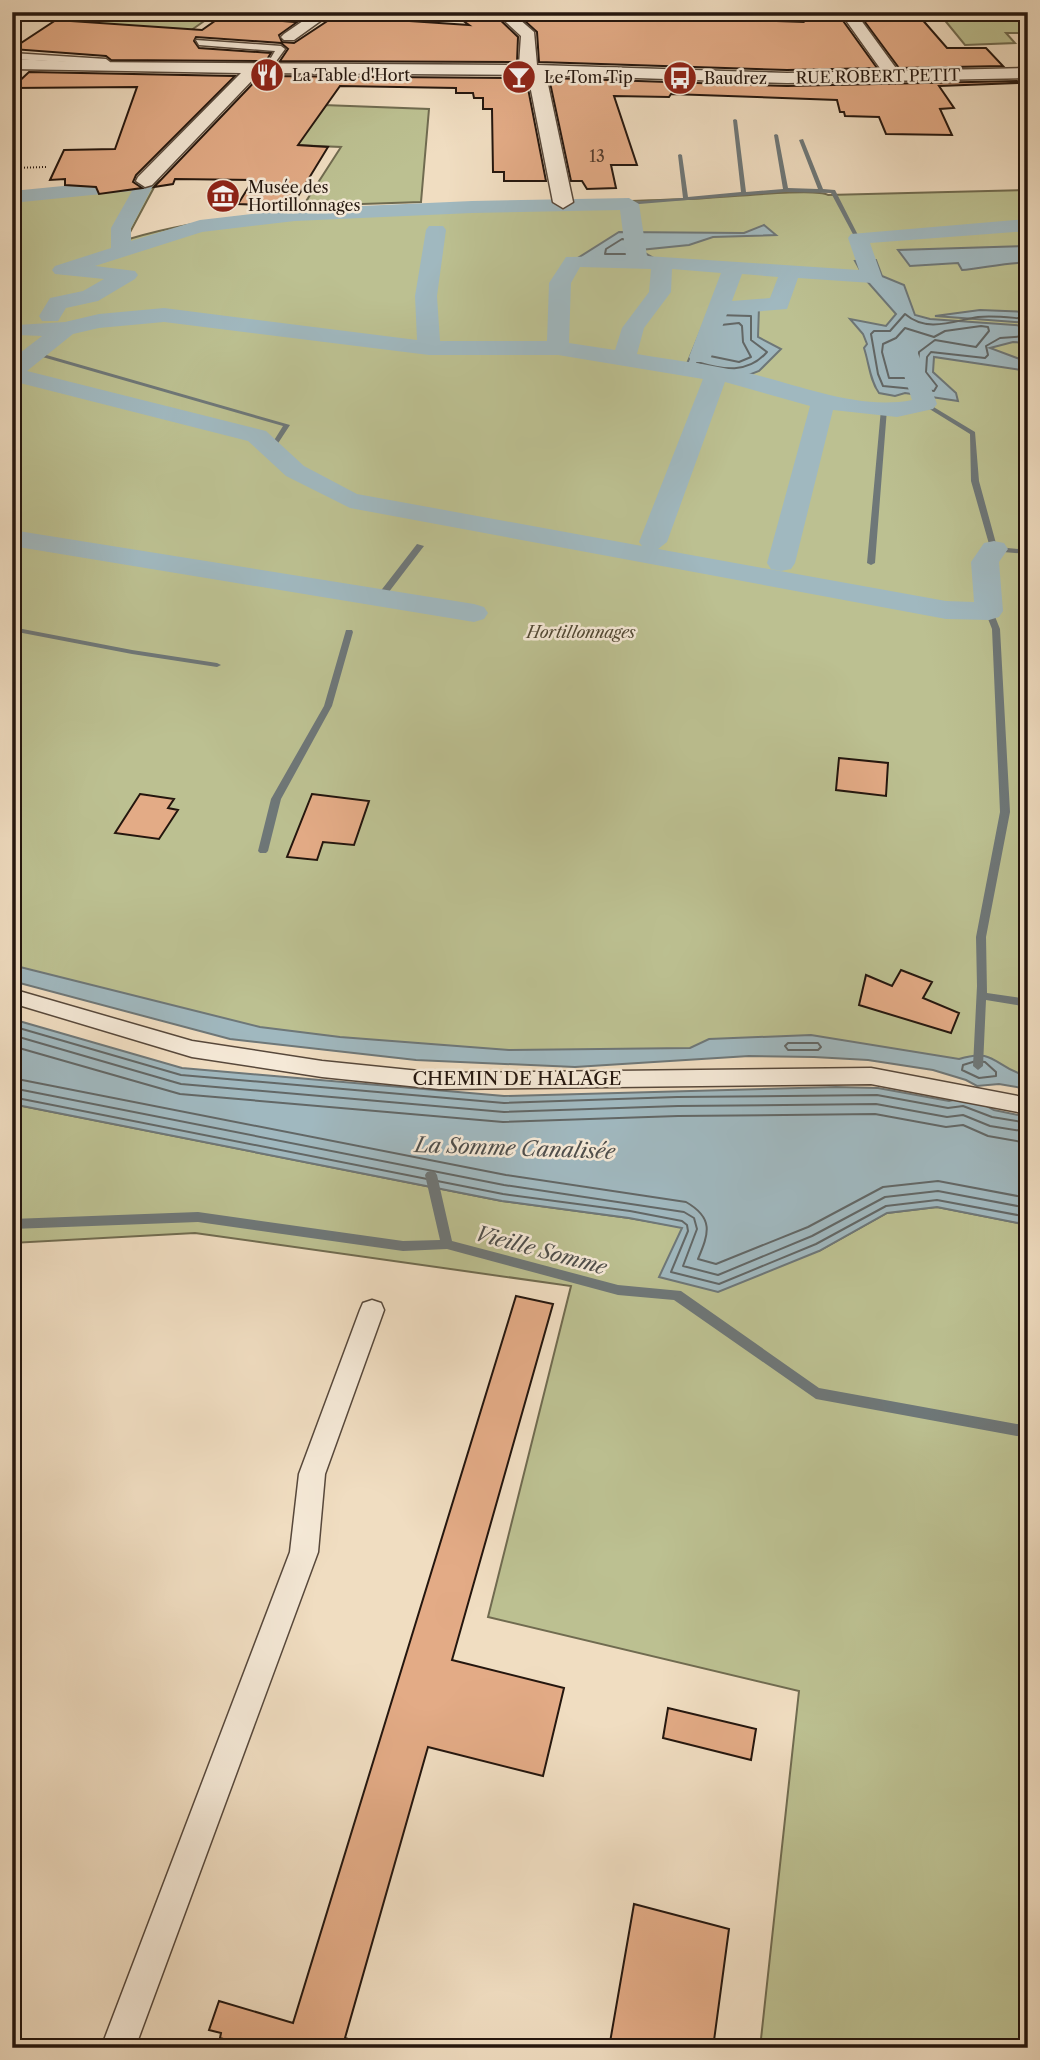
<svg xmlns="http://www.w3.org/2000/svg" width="1040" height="2060" font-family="'Libre Caslon Text',serif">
<rect width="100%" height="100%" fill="#f0ddc1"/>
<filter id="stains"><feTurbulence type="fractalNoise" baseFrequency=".00286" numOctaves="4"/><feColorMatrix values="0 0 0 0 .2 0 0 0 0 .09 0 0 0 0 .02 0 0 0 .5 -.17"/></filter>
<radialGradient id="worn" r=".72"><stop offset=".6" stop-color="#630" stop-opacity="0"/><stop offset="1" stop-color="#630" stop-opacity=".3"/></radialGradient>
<path fill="#bcc091" stroke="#706b50" stroke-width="2" d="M28,12H217L190,31L104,27L90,20L25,15Z
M938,12H1028V33H1006L1015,43L965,45Z
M323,105L429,109L421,202L303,206L341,147L292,145Z
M158,180L128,236L129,239C222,211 321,211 417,208C507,206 597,202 687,199C711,199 815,187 828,195L1028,190V1081L846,1048L571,1064L220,1033L12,977V194Z
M12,1104L502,1201L629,1218L819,1251L887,1213L937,1207L1028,1225V2048H760L799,1691L488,1617L571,1286L195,1233L12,1243Z"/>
<path fill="#a0b8bf" stroke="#6e7778" stroke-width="2" d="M764,225L776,235L713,237L689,245L640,250L662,263L573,261L619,232L744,233Z
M1028,246V263C1013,261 979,269 962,270L958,263L910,266L898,250Z
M876,260L882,276L904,285L915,315L930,319L1028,326V343L1013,342L990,348L1028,362V371L934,357L933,372L956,393L958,401L905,393L895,396L879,393C870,381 869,363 864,348L867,344L863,334L850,319L886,326L896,314L865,279L855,261Z
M711,306L759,307L758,337L781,349L759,371L741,378L686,366Z
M980,310L1028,312V323L935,316Z
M12,965L260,1027L340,1037L509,1050L690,1048L709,1039L811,1035L959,1059C997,1047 993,1068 1028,1076V1089L999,1084L977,1086L966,1080L933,1070L868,1060L814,1057L749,1056L575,1067L416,1060L230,1039L12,981Z
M12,1019L182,1068L504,1096L836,1087L878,1088L949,1101L963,1098L983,1104L994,1110L1028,1117V1225L937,1207L887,1213L819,1251L718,1292L659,1277L682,1228L629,1218L502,1201L12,1104Z"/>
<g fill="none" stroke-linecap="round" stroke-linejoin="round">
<path stroke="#626766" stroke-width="2" d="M622,239L639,240L635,254H605L606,249Z
M717,315L751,316V340L767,352C748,374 723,370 697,362Z
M1028,319C1012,318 994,315 978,317C953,321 927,333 905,314L890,331H874L871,334L878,374L883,386L934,391L937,386L926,372L927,357L931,352L985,358L988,355L986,346L1000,338L1028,336
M739,323L742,326L743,342L751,357L739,362L710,356L709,352L721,325Z
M981,326L988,327L989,331L976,347L935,340L919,352L917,378H889L882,352L883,344L896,338L905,328L934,337L945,331Z
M12,1026L181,1075L504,1103L677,1097L877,1095L948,1108L963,1106L992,1117L1028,1123
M12,1035L181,1084L504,1112L678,1106L876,1104L947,1117L963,1115L990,1126L1028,1132
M788,1043H818L821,1047L818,1050H788L785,1046Z
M12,1046L180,1094L503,1122L678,1116L875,1114L946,1127L963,1125L988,1136L1028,1143
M976,1061L985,1062L996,1072V1076L979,1078L962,1070L963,1065Z
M12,1078L506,1175L686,1202C714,1218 709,1233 698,1259L716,1264L808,1227L883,1187L938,1181L1028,1198
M12,1088L504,1185L684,1212L694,1218L697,1229L683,1266L718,1275L812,1236L885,1197L938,1191L1028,1208
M12,1097L503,1194L630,1211L682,1221L687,1225L688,1231L671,1272L719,1284L816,1244L886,1206L937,1200L1028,1217"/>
<path fill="#6e7778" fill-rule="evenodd" d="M735,119L737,120L746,192L783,189L774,135L776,134L778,135L788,188L818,189L799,140L803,139L823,189L835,190L860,239L855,238L831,193L786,192L627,205L629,202L683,198L678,155L680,154L682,155L688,197L741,192L733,120Z
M12,327L28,330L25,332L12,331Z
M32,352H36L290,425L273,451H269L268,450L283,426L32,354Z
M923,403H927L975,432L979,481L997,547L1028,550V554L991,551L971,481L970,434L923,405Z
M884,407L887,409L875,563L871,565L867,563L881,409Z
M417,544L424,546L382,601H376V597Z
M986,609H992L1000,629L1010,812L986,937L987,993L1028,999V1007L986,1000L983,1066L978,1070L973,1066L977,986L976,937L1000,812L992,629L985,611Z
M12,627L132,650L217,663L221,665L217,667L132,654L12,631Z
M346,630H352L353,632L332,706L281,799L268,851L266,853H260L258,851L271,799L324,706Z
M431,1171L435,1172L437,1175L452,1241L618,1285L681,1291L819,1388L1028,1426V1438L816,1399L674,1300L618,1295L447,1249L403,1251L198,1222L12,1229V1219L198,1212L403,1241L440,1240L425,1175L427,1172Z"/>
<path fill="#a0b8bf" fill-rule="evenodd" d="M145,178L154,184L131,228V241L200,220L295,209L472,201L629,198L639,204L647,256L859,270L848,238L851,234L1028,219V231L870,243L882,277L879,281L872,283L798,278L787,309L727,314L711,357L708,362H692L689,357L721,273L672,269L671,292L644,328L637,354C672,360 708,364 743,372C795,383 857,411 912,400L895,348L898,343H914L937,404L933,409L897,417L833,410L795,563L791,569L781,571L771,569L767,563L810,406L725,382L667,542L658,549L946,601L974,602L971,562L984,543L994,541L1004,543L1008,549L999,562L1003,611L999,617L989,620L946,619L350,508L286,476L248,441L12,381V359L42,336L17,335L14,330L17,325L65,322L99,314L164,308L417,340L415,296L426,230L429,226H443L446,230L437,296L440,341H547L549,283L566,257L626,256L620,210L472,213L295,221L202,232L95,266L135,271L138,275L135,279L98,301L66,308L58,321H42L39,316L50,298L83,291L104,279L55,274L52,270L55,266L111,248V228L132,191L12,203V191ZM580,267L651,269L649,292L622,328L615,350L569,343L571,283ZM742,274L778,277L770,298L732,301ZM164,322L429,355H558L703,379L639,542L642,546L357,494L304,466L266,431L27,371L73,334L99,328Z
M12,530L474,604L484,607L488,613L484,619L474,622L12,546Z"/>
</g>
<path fill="#e3ab86" stroke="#24160e" stroke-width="2" d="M451,12H492L518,37L517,62L280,61L288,49L281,43L196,37L194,41L199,48L271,53L266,61L111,60L106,56L12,49L56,20L202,30L222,16L295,22L307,15L279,35L282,42L294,43L335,16L469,25Z
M515,12H660V17L803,22L801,19L841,18L877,68L787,70L539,62L537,32Z
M920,17L947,48H986L1003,66L899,68L862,18Z
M29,72L235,76L136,175L133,182L142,188L99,194L96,187L65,185V179L50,180L64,150L115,149L137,87L12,88Z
M260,76L526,78L546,181H504V172H493L492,109H483V98H474L473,93H456V88L340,86L298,145L328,147L292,206L238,204L253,180L175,179L173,184L154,187Z
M549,78L787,86L1017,81L1019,83L939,86L954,108L940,109L952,135L886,134L879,117L845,116L844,112H840L837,100L671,94L669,97L614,96L637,165H611L616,188L587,189L582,181H571Z
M839,758L888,763L886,796L836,790Z
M140,794L174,799L168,808L178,810L159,839L115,833Z
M312,794L369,801L354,845L323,842L317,860L287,857Z
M901,970L932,982L923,998L959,1013L951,1033L859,1005L866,975L892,986Z
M516,1296L553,1304L452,1660L564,1688L543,1776L428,1747L345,2038L351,2040L350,2048H253L220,2038L221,2033L209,2030L219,2001L293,2023Z
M668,1708L756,1729L751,1760L663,1738Z
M634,1904L729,1929L713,2048H609Z"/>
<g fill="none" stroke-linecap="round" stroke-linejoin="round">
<g stroke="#57483b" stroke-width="3">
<path id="service" d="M196,40L281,46L285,49L269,71L265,68L275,51L199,45Z
M12,53L106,59L110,62V67L106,70L102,64L12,59Z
M12,989L192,1041L322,1061L439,1073L871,1068L1028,1098V1114L871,1084L439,1089L322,1077L192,1057L12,1003Z
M372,1300L381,1303L384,1310L325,1474L318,1552L135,2048H101L290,1552L299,1474L360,1310L363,1303Z"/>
</g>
<g stroke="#57483b" stroke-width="3">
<path id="minor" d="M316,12H333L294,40H284L281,37L284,34Z
M495,12H511L534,32L537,65L787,73L882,71L840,12H855L898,71L1028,68V78L787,83L546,75L573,202L563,208L553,202L528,75L259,73L152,185L145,187L136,181L138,177L241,73L12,69V59L80,62L519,65L521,36Z"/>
</g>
<path stroke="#24160e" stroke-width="2" stroke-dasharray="1 2" stroke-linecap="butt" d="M12,168L46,167"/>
<use href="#service" fill="#f5e9d7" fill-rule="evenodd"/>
<use href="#minor" fill="#f5e9d7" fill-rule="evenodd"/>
</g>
<defs>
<g id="restaurant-disc" transform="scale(1.75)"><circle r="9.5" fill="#8f2418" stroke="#f5e9d7"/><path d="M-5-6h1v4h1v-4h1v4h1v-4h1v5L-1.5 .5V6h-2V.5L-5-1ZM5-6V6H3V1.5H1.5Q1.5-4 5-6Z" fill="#fff"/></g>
<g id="bar-disc" transform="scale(1.75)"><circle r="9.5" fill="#8f2418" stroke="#f5e9d7"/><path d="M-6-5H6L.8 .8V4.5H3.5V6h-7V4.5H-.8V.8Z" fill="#fff"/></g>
<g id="bus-disc" transform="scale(1.75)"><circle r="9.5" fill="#8f2418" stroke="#f5e9d7"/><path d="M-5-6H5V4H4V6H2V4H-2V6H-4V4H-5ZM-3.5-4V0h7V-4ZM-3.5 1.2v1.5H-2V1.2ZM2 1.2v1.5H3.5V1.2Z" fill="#fff"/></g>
<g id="museum-disc" transform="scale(1.75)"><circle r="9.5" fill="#8f2418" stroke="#f5e9d7"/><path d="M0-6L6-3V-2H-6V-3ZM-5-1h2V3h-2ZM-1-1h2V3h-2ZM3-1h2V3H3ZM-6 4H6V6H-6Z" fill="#fff"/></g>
</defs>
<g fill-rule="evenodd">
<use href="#restaurant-disc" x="267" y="75"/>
<use href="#bar-disc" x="519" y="77"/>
<use href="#bus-disc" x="680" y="78"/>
<use href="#museum-disc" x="223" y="196"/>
</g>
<g text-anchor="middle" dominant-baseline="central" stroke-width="5" stroke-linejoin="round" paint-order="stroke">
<g font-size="16" fill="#24160e" stroke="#f5e9d7" text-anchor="start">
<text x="292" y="75">La Table d'Hort</text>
<text x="544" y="77">Le Tom Tip</text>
<text x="704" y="78">Baudrez</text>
<text x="248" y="187">Musée des<tspan x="248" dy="18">Hortillonnages</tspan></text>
</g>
<g font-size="16" fill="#24160e" stroke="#f5e9d7">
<text transform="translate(878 76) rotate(-1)">RUE ROBERT PETIT</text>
</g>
<g font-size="16" fill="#543b2c">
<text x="597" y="156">13</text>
</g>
<g font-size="16" font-style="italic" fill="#524935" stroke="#f5e9d7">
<text x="581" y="632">Hortillonnages</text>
</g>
<g font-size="19" fill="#24160e" stroke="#f5e9d7">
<text x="517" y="1078">CHEMIN DE HALAGE</text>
</g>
<g font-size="21" font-style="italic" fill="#4f4f4c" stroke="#f5e9d7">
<text transform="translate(515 1148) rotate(2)">La Somme Canalisée</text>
<text transform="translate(541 1250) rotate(15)">Vieille Somme</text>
</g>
</g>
<rect width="1040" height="2060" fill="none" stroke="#f0ddc1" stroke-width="42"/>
<rect x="14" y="14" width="1012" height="2032" fill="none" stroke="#24160e" stroke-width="3.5"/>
<rect x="21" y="21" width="998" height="2018" fill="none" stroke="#24160e" stroke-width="2"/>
<rect width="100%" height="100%" filter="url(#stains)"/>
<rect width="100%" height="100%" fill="url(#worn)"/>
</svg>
